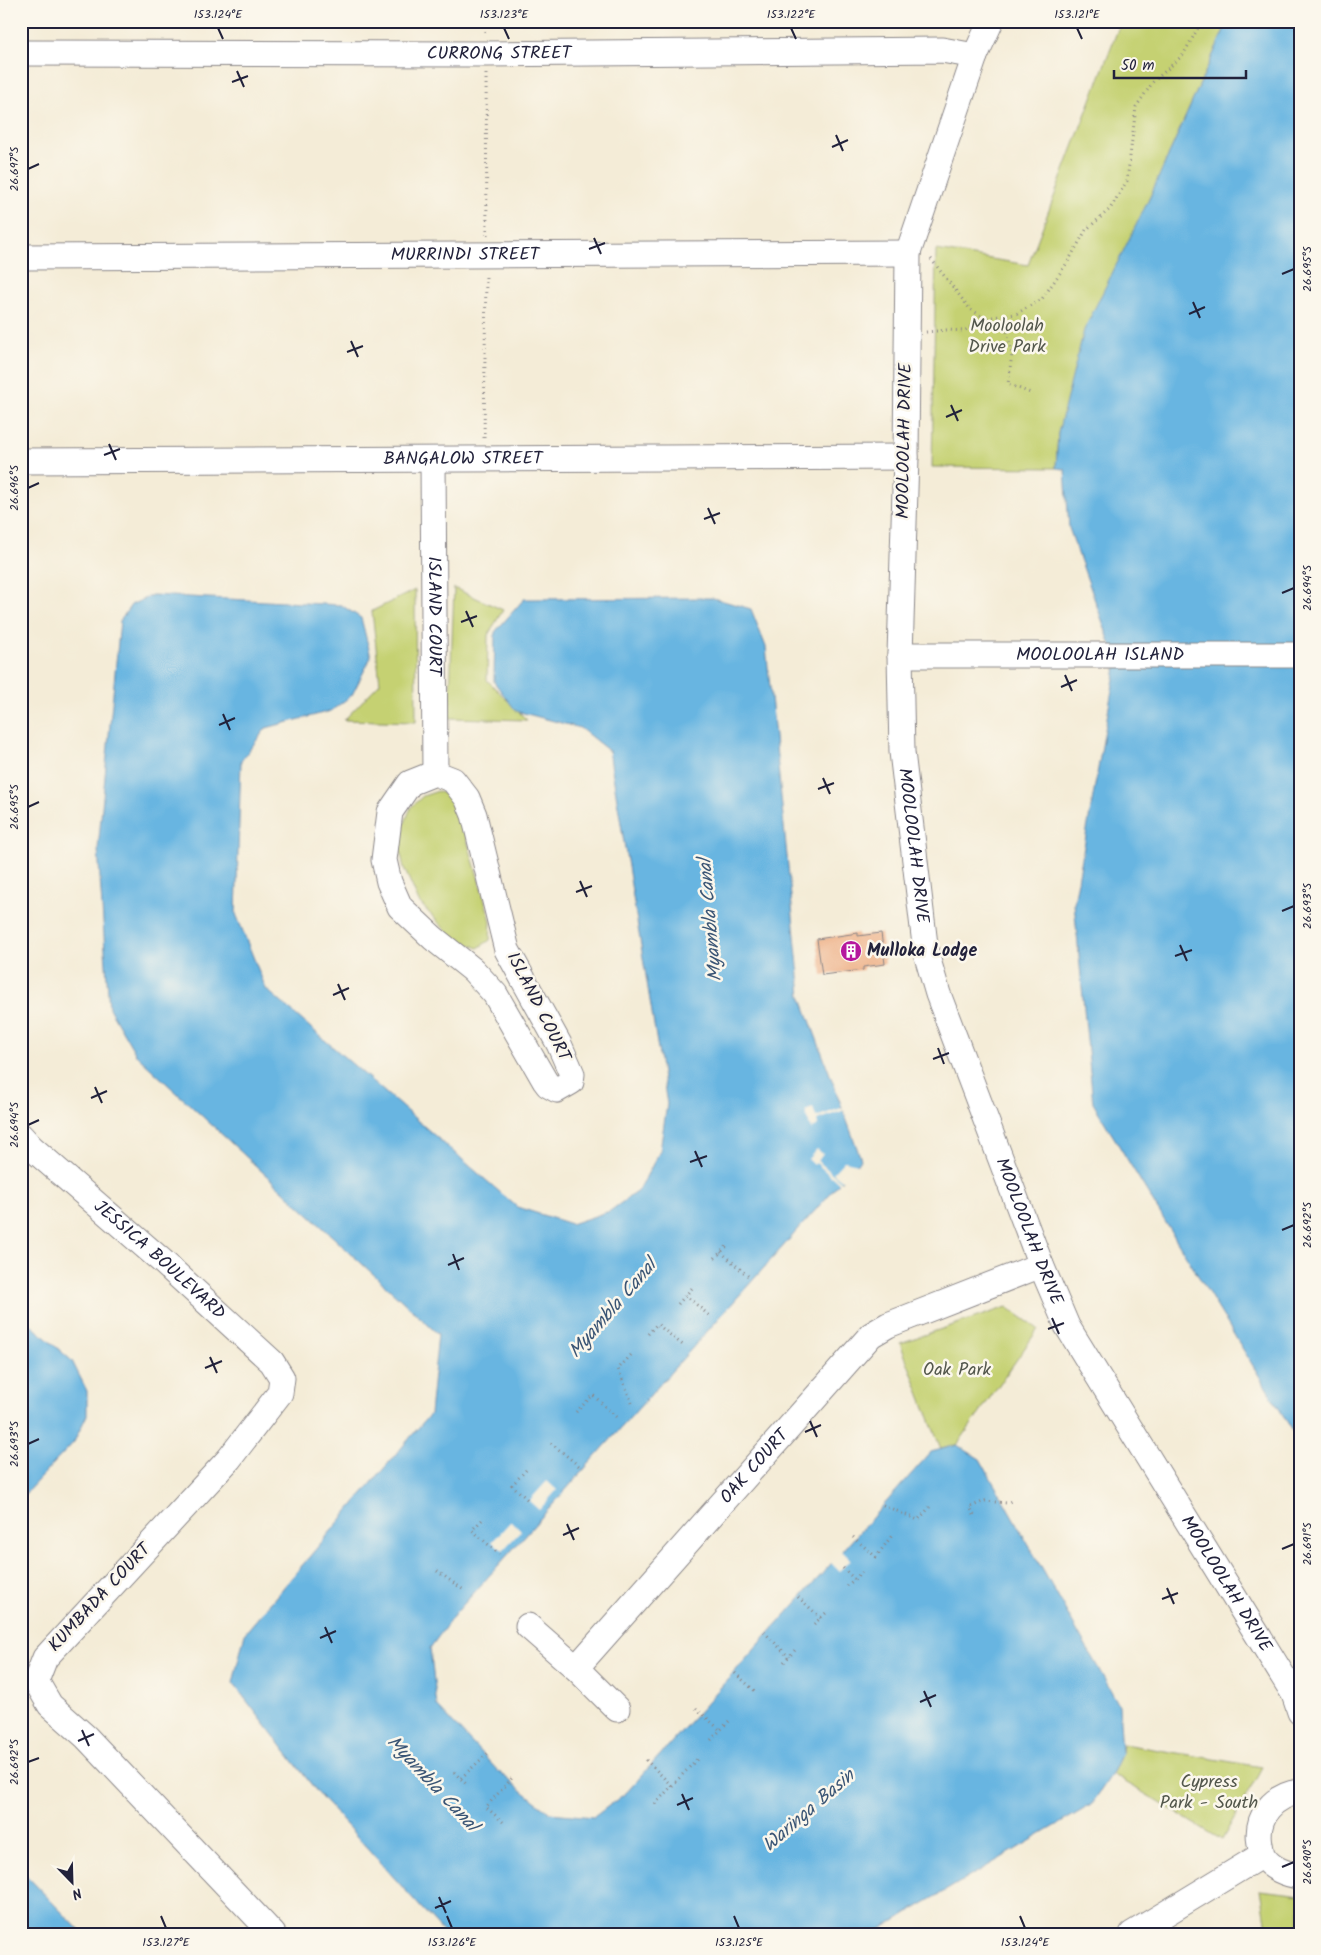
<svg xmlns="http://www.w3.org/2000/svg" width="1321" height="1955" font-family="Kalam,sans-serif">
<rect width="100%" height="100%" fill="#fbf7ec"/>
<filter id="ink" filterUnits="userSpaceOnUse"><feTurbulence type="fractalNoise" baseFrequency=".02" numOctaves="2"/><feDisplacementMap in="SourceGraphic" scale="10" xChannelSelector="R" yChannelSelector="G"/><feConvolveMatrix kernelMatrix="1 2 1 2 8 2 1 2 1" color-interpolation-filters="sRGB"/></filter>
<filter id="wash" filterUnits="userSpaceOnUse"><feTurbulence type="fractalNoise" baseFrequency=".0096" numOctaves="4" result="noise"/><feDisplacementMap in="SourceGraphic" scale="20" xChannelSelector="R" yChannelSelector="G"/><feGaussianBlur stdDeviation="1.12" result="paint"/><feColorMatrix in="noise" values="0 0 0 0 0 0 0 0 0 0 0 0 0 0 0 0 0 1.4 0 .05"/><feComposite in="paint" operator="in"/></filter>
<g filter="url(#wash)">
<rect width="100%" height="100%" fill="#f4ecd7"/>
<path fill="#c5d172" stroke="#747a56" d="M1121,21H1228L1149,199L1058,433L1056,468L932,467L936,250L1028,265Z
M454,588L503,610L488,635L487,680L527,720L449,718Z
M415,590L416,722L344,720L380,683L372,611Z
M438,791L448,796L461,819L491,921L490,940L478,948L451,936L419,902L404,868L399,845L404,825L411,807L423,796Z
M1007,1307L1038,1329L957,1445L941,1449L900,1343Z
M1123,1744L1262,1767L1222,1840L1112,1774L1122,1753Z
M1261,1890L1300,1895V1934H1268Z"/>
<path fill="#67b5e1" stroke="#446c8e" d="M1228,21H1300V1443L1093,1103L1074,903L1117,662L1069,528L1065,469L1056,468L1058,433L1084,330L1149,199Z
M152,595L341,605L361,618L371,657L352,695L331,711L266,728L241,761L236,914L266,989L517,1207L571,1224L610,1211L639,1190L660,1151L667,1104L609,751L580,728L516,711L494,682L495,632L524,599L713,598L751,609L766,647L801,996L861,1159L455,1614L430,1648L437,1706L499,1772L550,1813L594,1817L627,1792L931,1452L957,1445L980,1459L1119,1705L1122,1753L1112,1774L1091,1805L872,1934H445L321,1797L233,1683L245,1633L430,1414L438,1334L137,1056L109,1008L98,849L120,621L131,605Z
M21,1316L72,1361L87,1391V1415L74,1442L21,1498Z
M21,1870L83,1934H21Z"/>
<path fill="#f4ecd7" d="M844,1107L845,1110L817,1120L818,1126L811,1129L805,1111L813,1108L816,1117Z
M817,1149L823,1154L818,1161L842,1182L840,1184L816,1163L814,1165L808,1159Z
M844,1161L858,1164L843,1181L833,1173Z
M547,1481L557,1490L539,1510L529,1501Z
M511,1521L521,1531L503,1550L492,1542Z
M841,1550L851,1560L839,1571L830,1562Z"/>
<g id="blocks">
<path fill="#eca577" d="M858,933V936L881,933L885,964L863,967V970L822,975L817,939Z"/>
</g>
</g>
<g filter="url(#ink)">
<use href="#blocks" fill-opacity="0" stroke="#8b8789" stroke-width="1"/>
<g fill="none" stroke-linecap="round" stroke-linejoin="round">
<g stroke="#8b8789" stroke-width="27">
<g id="minor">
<path id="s1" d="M991,21L975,56L908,253L906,457L900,655L902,752L926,953L938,994L1041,1265L1067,1326L1294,1694L1300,1712"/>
<path id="s2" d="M21,53L486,54L942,50L975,56"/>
<path id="s3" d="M21,257L908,253"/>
<path id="s4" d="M433,460L435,773"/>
<path id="s5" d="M21,461L906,457"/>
<path id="s6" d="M900,655H1300"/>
<path d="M435,773L453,780L467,798L474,815L507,950L559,1044L572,1074L571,1082L557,1090L548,1085L545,1081L495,994L473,970L433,938L400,907L389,882L384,860L390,812L410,783Z"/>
<path id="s7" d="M21,1136L32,1148L162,1261L272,1362L282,1378L280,1393L229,1459L45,1658L36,1681L50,1705L86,1737L273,1934"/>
<path d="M528,1626L576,1668L617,1709"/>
<path id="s8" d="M576,1668L871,1335L888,1325L1041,1265"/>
<path d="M1300,1792C1273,1795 1255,1817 1260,1844C1261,1848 1261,1853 1263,1856C1270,1868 1287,1875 1300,1876"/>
<path d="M1132,1934L1262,1855"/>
</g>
</g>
<path stroke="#8b8789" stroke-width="3" stroke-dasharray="1 4" stroke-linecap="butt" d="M486,21V33
M486,74L487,236
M931,259L970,309L985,318
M1004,317L1012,354L1008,384L1033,394
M926,332L946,330L964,331L985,318L1016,314L1042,299L1069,260L1086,230L1110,209L1127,181L1136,107L1153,82L1183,55L1202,21
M484,438L486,274
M721,1252L748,1276
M715,1258L728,1245
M685,1295L711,1317
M678,1304L693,1287
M648,1334L657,1324L685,1347
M631,1355L618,1369L632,1403
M576,1412L593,1395L616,1417
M551,1443L579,1466
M526,1470L512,1485L529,1501
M883,1505L918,1520L930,1507
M974,1515L970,1507L985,1501L1007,1503L1013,1500
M482,1520L472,1530L499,1554
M853,1537L876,1557L893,1534
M843,1568L854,1579
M437,1571L465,1591
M847,1586L862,1572
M798,1597L821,1618
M814,1624L828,1611
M764,1632L789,1657
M784,1662L795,1650
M735,1673L757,1693
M696,1708L720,1730
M711,1740L729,1721
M646,1760L672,1786
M454,1772L466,1784
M461,1778L488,1753
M655,1804L699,1757
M503,1822L486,1807L512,1778"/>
<use href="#minor" stroke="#fff" stroke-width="25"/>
</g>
</g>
<path fill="none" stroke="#22223b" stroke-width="2" d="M218,28L223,39M504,28L509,39M791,28L796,39M1077,28L1082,39M237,71L244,87M232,82L248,76M836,135L843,151M832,147L848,140M28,169L39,164M594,238L601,254M589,249L605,243M1282,274L1294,269M1193,302L1200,318M1189,314L1205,307M351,341L358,357M347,352L363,346M951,405L958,421M946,417L962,410M109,444L116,460M104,455L120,449M28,488L39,483M708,508L715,524M704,519L720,513M1282,593L1294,588M466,611L473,627M461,622L477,616M1065,675L1072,691M1061,687L1077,680M223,714L230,730M219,725L235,718M823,778L830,794M818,789L834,783M28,807L39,802M580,881L587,897M576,892L592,886M1282,911L1294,906M1180,945L1187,961M1175,956L1192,950M338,984L345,1000M333,995L349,988M938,1048L944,1064M933,1059L949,1053M95,1087L102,1103M91,1098L107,1091M28,1125L39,1120M695,1151L702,1167M690,1162L707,1156M1282,1230L1294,1225M453,1254L459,1270M448,1265L464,1258M1052,1318L1059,1334M1048,1329L1064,1323M210,1357L217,1373M205,1368L222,1361M810,1421L817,1437M805,1432L821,1425M28,1444L39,1439M567,1524L574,1540M563,1535L579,1528M1282,1549L1294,1544M1167,1588L1174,1604M1162,1599L1178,1593M325,1627L332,1643M320,1638L336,1631M924,1691L931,1707M920,1702L936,1695M82,1730L89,1746M78,1741L94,1734M28,1762L39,1758M682,1794L689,1810M677,1805L693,1798M1282,1867L1294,1862M439,1897L446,1913M435,1908L451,1901M161,1916L166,1928M447,1916L452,1928M734,1916L739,1928M1020,1916L1025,1928"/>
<defs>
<g id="building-disc" transform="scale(1.125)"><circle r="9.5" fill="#b5179e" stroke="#fbf7ec"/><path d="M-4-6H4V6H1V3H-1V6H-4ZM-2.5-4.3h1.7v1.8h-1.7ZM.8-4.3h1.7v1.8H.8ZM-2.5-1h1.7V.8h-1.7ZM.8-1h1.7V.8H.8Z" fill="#fff"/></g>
</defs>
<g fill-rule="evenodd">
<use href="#building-disc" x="851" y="951"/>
</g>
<g text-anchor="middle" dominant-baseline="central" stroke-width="5" stroke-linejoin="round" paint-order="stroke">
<g font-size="18" fill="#22223b" stroke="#fbf7ec">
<text stroke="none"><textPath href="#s2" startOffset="478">CURRONG STREET</textPath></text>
<text stroke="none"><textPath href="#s3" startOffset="444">MURRINDI STREET</textPath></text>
<text transform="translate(905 441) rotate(-89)">MOOLOOLAH DRIVE</text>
<text stroke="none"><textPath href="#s5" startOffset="442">BANGALOW STREET</textPath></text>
<text stroke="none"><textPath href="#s4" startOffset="156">ISLAND COURT</textPath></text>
<text stroke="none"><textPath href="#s6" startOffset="200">MOOLOOLAH ISLAND</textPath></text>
<text stroke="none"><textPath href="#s1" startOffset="840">MOOLOOLAH DRIVE</textPath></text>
<text transform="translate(538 1007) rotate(63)">ISLAND COURT</text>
<text stroke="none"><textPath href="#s1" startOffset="1245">MOOLOOLAH DRIVE</textPath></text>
<text stroke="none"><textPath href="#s7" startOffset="186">JESSICA BOULEVARD</textPath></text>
<text stroke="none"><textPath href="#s8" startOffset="269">OAK COURT</textPath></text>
<text stroke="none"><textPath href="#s1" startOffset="1650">MOOLOOLAH DRIVE</textPath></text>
<text transform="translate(100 1598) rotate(-47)">KUMBADA COURT</text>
</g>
<g font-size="18" fill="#53574c" stroke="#fbf7ec">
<text x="1007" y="326">Mooloolah<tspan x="1007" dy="21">Drive Park</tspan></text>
<text x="957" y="1370">Oak Park</text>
<text x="1209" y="1782">Cypress<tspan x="1209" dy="21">Park - South</tspan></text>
</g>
<g font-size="18" font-weight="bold" fill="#22223b" stroke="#fbf7ec" text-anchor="start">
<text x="867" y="951">Mulloka Lodge</text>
</g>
<g font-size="19" font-style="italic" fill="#3a5575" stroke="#fbf7ec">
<text transform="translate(711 920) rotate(-95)">Myambla Canal</text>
<text transform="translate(613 1309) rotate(-49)">Myambla Canal</text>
<text transform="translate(432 1784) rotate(47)">Myambla Canal</text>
<text transform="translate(809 1811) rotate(-41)">Waringa Basin</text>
</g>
</g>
<rect width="1321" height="1955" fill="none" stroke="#fbf7ec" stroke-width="55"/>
<g transform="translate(72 1882) rotate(157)" stroke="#fbf7ec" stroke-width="4" paint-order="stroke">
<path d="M0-4L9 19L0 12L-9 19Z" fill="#22223b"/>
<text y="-8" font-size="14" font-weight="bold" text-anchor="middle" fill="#22223b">N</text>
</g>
<path d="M1114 70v8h132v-8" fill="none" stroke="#22223b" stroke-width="2.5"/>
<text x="1121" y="70" font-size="15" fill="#22223b" stroke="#fbf7ec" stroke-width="4" paint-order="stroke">50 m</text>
<rect x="28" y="28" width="1266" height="1900" fill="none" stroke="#22223b" stroke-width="2"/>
<g font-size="12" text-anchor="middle" fill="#22223b">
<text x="218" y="18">153.124°E</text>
<text x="504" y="18">153.123°E</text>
<text x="791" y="18">153.122°E</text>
<text x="1077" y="18">153.121°E</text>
<text transform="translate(14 169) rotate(-90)" y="4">26.697°S</text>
<text transform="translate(1307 269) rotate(-90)" y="4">26.695°S</text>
<text transform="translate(14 488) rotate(-90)" y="4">26.696°S</text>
<text transform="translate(1307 588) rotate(-90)" y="4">26.694°S</text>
<text transform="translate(14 807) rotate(-90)" y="4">26.695°S</text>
<text transform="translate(1307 906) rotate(-90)" y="4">26.693°S</text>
<text transform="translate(14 1125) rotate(-90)" y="4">26.694°S</text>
<text transform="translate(1307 1225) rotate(-90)" y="4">26.692°S</text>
<text transform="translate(14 1444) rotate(-90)" y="4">26.693°S</text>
<text transform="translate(1307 1544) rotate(-90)" y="4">26.691°S</text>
<text transform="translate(14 1762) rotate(-90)" y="4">26.692°S</text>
<text transform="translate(1307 1862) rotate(-90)" y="4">26.690°S</text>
<text x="166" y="1946">153.127°E</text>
<text x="452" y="1946">153.126°E</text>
<text x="739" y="1946">153.125°E</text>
<text x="1025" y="1946">153.124°E</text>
</g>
</svg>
